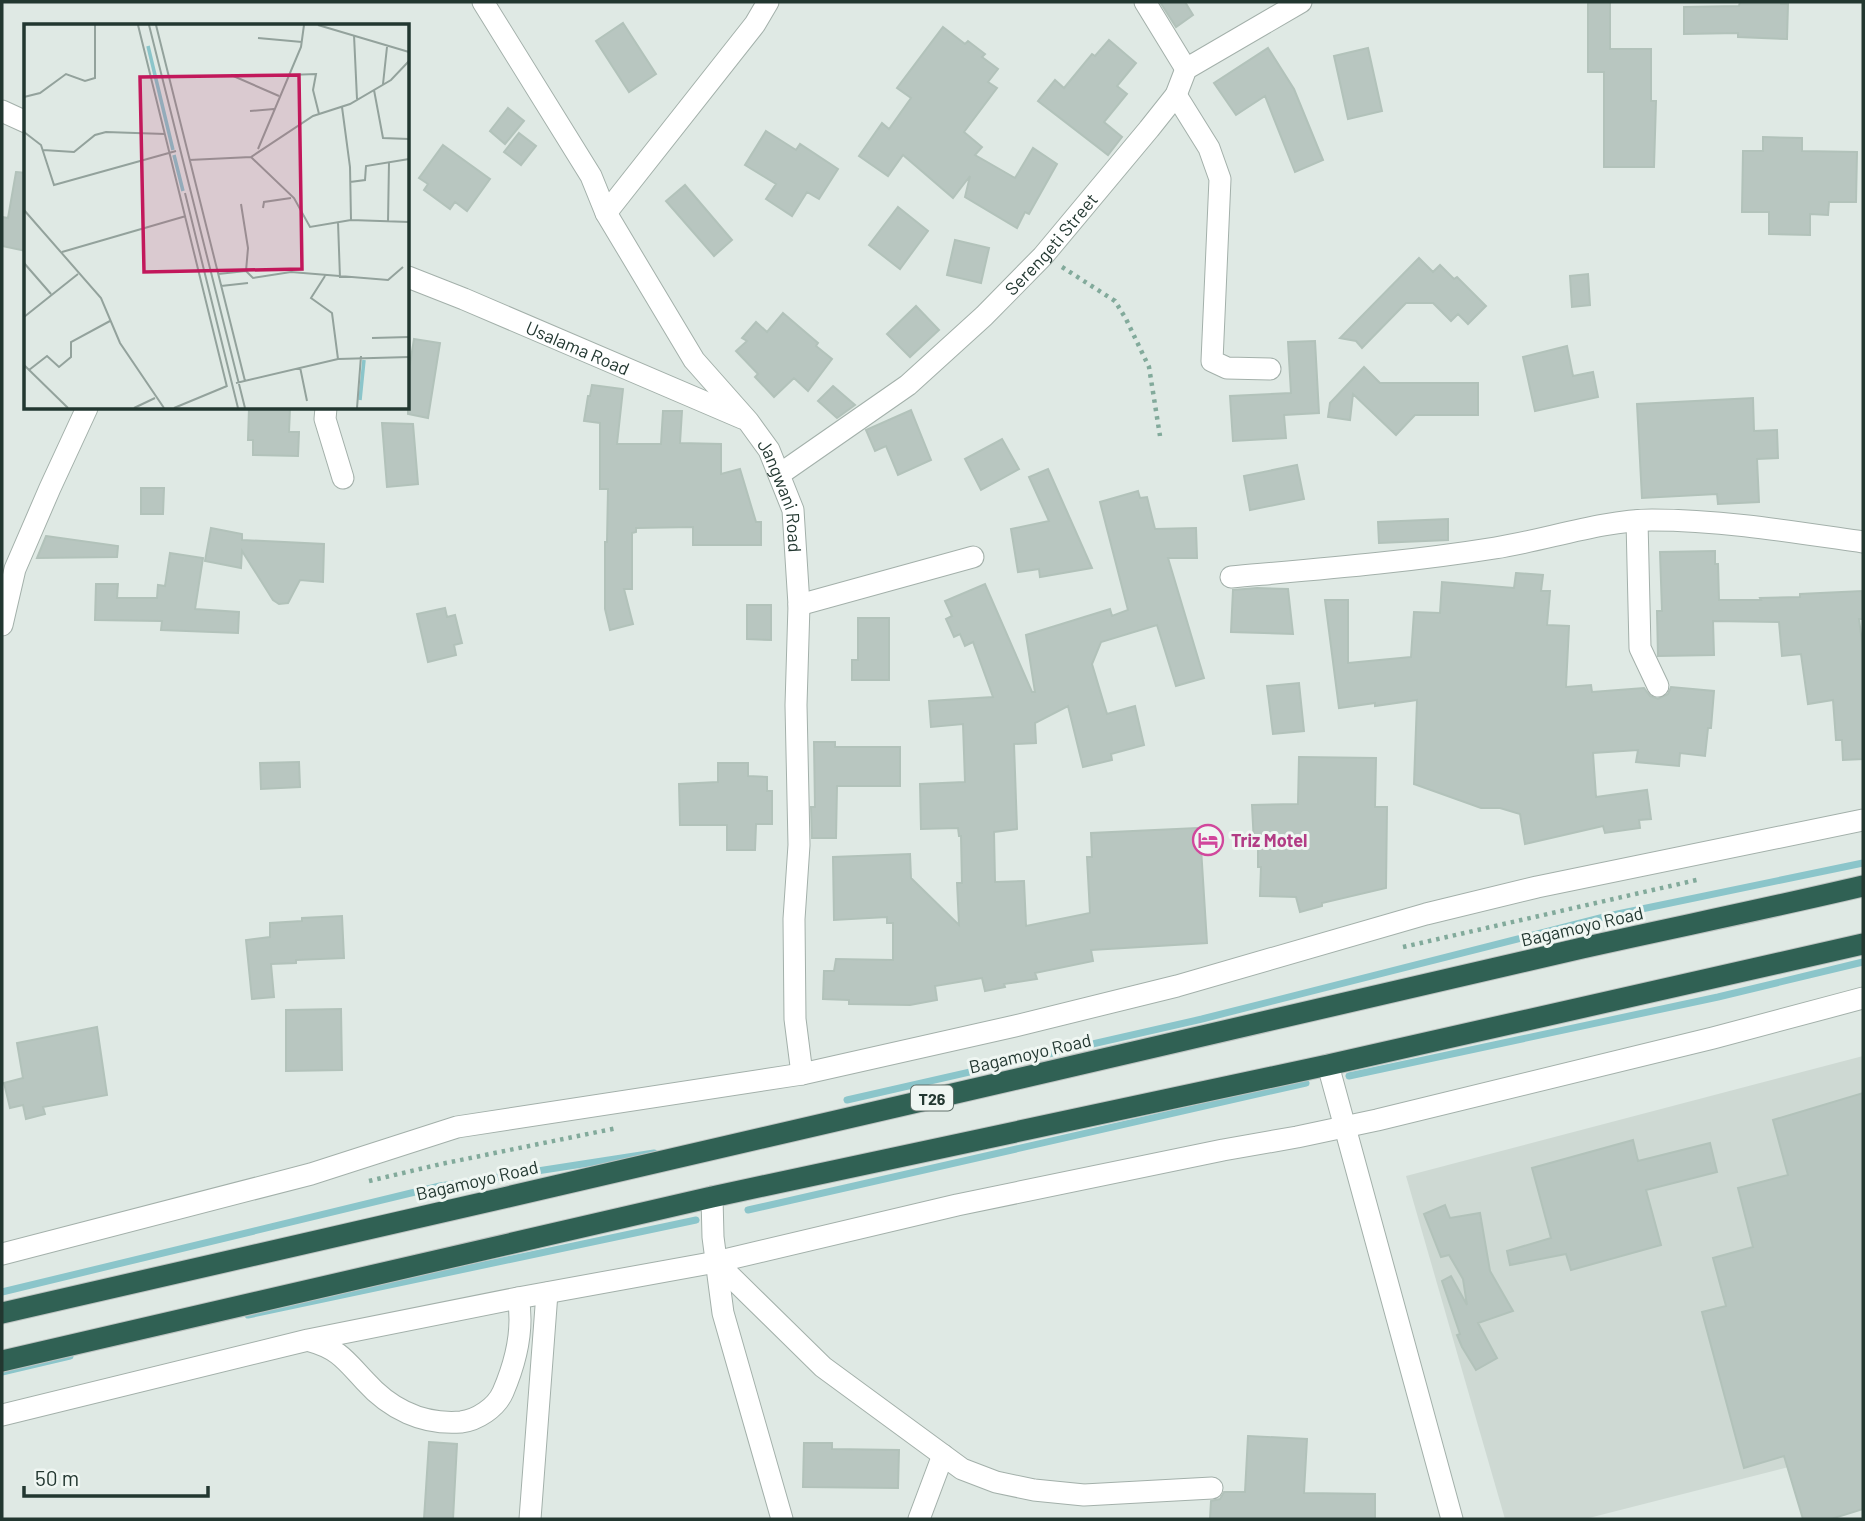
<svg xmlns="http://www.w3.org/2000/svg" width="1865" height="1521" font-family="Barlow,sans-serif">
<rect width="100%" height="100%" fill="#dfe9e4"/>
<path fill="#ced9d3" d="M1863,1056V1448L1585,1519H1505L1406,1176Z"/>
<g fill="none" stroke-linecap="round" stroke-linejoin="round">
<path stroke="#8bc5ca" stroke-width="7" d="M1349,1076L1718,997L1863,962
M847,1100L1202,1019L1608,916L1863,863
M748,1210L1306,1083
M2,1292L440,1186L654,1153
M248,1315L696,1220
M2,1372L70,1356"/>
</g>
<path fill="#b8c6c0" stroke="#b2c2ba" stroke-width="2" d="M1160,2H1185L1193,15L1176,27Z
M1588,2H1610V49H1651V101H1656L1654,167H1604V72H1588Z
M1740,2H1781V4H1788L1787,39L1738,37V33L1684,34V7L1739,6Z
M623,23L656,74L629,92L596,41Z
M943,27L965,44L968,41L985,54L982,57L998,69L988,82L997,88L964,132L982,147L975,155L1015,178L1033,148L1057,164L1029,214L1025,212L1017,228L965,197L970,176L953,198L903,155L888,176L859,156L882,123L889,129L911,98L897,88Z
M1109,40L1136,63L1117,86L1127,94L1104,122L1122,137L1108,155L1038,101L1055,80L1064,88L1092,54L1095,56Z
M1268,48L1294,89L1323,160L1295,172L1265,96L1236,115L1214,83Z
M1368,48L1382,111L1348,119L1334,56Z
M508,108L524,121L505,144L490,131Z
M766,131L796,150L800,144L838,169L819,199L807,192L792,216L766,199L776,184L745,165Z
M519,133L536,146L521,165L504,152Z
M1763,137L1802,138V151L1857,152L1856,202H1829L1828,215L1810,214V235L1769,234V212H1742L1743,151H1763Z
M443,145L490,179L467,211L455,202L450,209L424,190L428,184L419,178Z
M16,172L26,173V251L2,246V217L8,218Z
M685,185L732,240L714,256L666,201Z
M898,207L928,231L900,269L869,245Z
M955,240L989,248L981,283L947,275Z
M1419,258L1433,272L1440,265L1454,279L1457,277L1486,306L1468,324L1458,314L1451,321L1433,303H1406L1362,348L1356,341L1340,338Z
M1588,274L1590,305L1572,307L1570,276Z
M916,306L939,330L910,357L887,334Z
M783,313L818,343L816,346L832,359L808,391L794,378L774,397L755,377L758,374L736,351L747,341L742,338L756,322L767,332Z
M414,339L440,343L428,418L408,414V364H410Z
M1315,341L1319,413L1284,415L1286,438L1233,441L1230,396L1291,393L1288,342Z
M1567,346L1573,376L1593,372L1598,397L1535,411L1523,357Z
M1364,367L1380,383H1478V415H1415L1396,435L1353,394L1350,420L1328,417L1330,403Z
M592,385L623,389L617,444H661L663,411H682L680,443L721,444V474L740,469L756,522H761V545H693V527L636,528V532L632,533V589H624L633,624L610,630L605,609V542H607L608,489H600V423L584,421L588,396H590Z
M833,386L855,405L837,418L818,401Z
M1753,398L1754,431L1777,430L1778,458L1757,459L1759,502L1718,504L1717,494L1642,498L1637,404Z
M249,408H290L289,432H299L298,456L253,455V440H248Z
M911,410L931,460L898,475L886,446L875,451L866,430Z
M382,423L413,424L418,484L387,487Z
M1002,439L1019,469L981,490L965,459Z
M1297,465L1304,499L1250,510L1244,476Z
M1048,469L1092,568L1040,577L1039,569L1018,572L1011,529L1049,521L1029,477Z
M141,488H164L163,514H141Z
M1138,491L1140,498L1147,497L1155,529L1196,528L1197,558H1168L1204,678L1176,686L1157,625L1101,642L1092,664L1107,714L1135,706L1144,745L1111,754L1112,760L1083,767L1068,706L1035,723L1036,743L1014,744L1017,829L994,832L995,882L1024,881L1026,926L1090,913L1087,857H1092L1091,833L1197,828L1198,848H1201L1207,943L1091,950L1093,961L1035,973L1037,979L1004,984L1005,987L985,991L982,978L935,986L937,1000L910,1005L849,1004V1000L823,999L824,971H834L836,959L893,960V923H887V917L834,920L833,857L910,854L911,878L959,925L957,883H962L961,836H959L958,828L921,829L920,784L965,782L963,724L931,727L929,701L993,697L973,642L965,646L960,634L954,637L946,619L952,616L945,601L985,584L1032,692H1035L1026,635L1110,609L1112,616L1128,610L1100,502Z
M1448,519V540L1379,543L1378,522Z
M211,528L242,534V540L324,544L323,582L300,580L288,603L279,604L273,600L242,551L241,568L205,561Z
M46,536L118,546L117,557L37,558Z
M1715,551V564H1718L1719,600H1761L1760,598L1800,597V594L1862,591L1863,619H1859L1863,649V759L1843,760L1842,740H1836L1833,700L1808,704L1801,654L1782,656L1779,622L1713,621L1714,655L1658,656L1657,611H1662L1660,552Z
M170,553L203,558L195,609L239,612L238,633L161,630L162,621L95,620L96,584H118L117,598H157L158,585L165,586Z
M1516,573L1543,575L1541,591H1550L1547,625L1569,626L1566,687L1591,685L1592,692L1644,688L1650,696L1658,699L1668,694L1671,687L1714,691L1711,728H1708L1705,756L1680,753L1679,766L1636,762L1638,750L1593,753L1596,797L1647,790L1651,819L1639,820L1640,828L1605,833L1603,826L1525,844L1520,814L1500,808H1481L1414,784L1417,700L1375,706V703L1339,708L1325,600H1348V663L1411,657L1414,612L1440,613L1442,582L1514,588Z
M1257,588L1288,589L1293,634L1231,632L1233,590Z
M747,605H771V640L747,639Z
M445,608L447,617L455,615L462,643L454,645L456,655L428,662L417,614Z
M858,618H889V680H852V660H858Z
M1299,683L1304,731L1273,734L1267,686Z
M814,742H835V747H900V786H837L836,838H812L811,807H815Z
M1299,757L1376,758L1375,807H1387L1386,888L1322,903V906L1300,912L1296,897L1260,896L1261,867H1258V844H1254L1252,805L1298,804Z
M299,762L300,787L261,789L260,763Z
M718,763H748V776L767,777V791H772V824H756L755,850H727V825H680L679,784L718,782Z
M342,916L344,958L296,960V963L271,964L274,997L252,999L246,940L270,937V923L302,921V918Z
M341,1009L342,1070L286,1071V1010Z
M97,1027L107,1095L43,1107L45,1114L26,1119L23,1105L10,1108L4,1083L23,1078L17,1043Z
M1863,1093V1509L1831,1519H1803L1784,1456L1744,1468L1702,1312L1726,1306L1713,1258L1753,1247L1738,1188L1788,1175L1773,1120Z
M1633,1140L1638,1161L1710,1143L1717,1172L1646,1190L1661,1245L1571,1270L1566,1254L1510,1265L1507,1251L1551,1238L1532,1168Z
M1445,1205L1450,1218L1480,1213L1490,1271L1513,1311L1478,1323L1497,1358L1476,1370L1462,1347L1457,1335L1460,1334L1442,1281L1451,1276L1467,1305L1463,1279L1449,1255L1441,1257L1424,1214Z
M1248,1436L1307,1439L1304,1493L1375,1494V1519H1210L1211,1501L1220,1499L1224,1492H1245Z
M429,1442L457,1444L453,1519H424Z
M804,1443H832V1449L899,1450L898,1488L803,1487Z"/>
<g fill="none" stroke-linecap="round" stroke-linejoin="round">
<g stroke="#a3b0aa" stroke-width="23">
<g id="minor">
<path id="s1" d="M483,2L591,176L606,213L694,360L748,421L769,450L793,510L799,605L796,705L799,845L794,919L795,1019L802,1074"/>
<path d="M1145,2L1186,69"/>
<path d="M1176,95L1209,148L1220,179L1212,361L1227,368L1270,369"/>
<path d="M2,111L26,122"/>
<path d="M606,213L755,24L768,2"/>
<path id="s2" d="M408,277L464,299L742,418"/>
<path d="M326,408L325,419L343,478"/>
<path id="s3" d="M780,474L908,385L984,316L1043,256L1149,129L1176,95L1186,69L1301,2"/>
<path d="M1637,521L1640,648L1658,686"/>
<path d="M1231,577C1320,569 1408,562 1495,548C1546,540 1603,520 1652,520C1723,520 1794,532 1863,542"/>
<path d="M799,605L973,557"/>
<path d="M2,625L15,569L50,488L87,408"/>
<path d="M1328,1065L1452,1519"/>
<path d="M712,1197L713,1237L723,1313L782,1519"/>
<path d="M2,1254L311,1174L457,1127L802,1074L1015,1026L1177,986L1426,914L1537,887L1863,820"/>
<path d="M716,1262L823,1367L962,1469L996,1482L1034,1490L1084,1495L1212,1488"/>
<path d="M310,1341C339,1349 346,1361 365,1381C390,1409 423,1425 461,1422C477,1420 496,1408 503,1392C515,1364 524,1329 518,1298"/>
<path d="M2,1415L308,1340L518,1298L716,1262L957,1205L1223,1150L1297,1137L1377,1120L1713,1038L1863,998"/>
<path d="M530,1519L547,1293"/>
<path d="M919,1519L943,1455"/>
</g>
</g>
<g stroke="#bdc3c1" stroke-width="23">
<path id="highway" d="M2,1313C529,1193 1055,1070 1582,948C1676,927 1770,908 1863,886
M2,1361L712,1197L1328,1065L1863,944"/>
</g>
<path stroke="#82aa9b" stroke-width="4.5" stroke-dasharray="3.5 5" stroke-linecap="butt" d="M1062,267L1115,301L1126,319L1149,367L1160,436
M1403,947L1701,879
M369,1181L441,1164L617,1128"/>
<use href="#minor" stroke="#fff" stroke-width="21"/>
<use href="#highway" stroke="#306154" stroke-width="21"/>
</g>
<defs>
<g id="hotel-ring" transform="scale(1.575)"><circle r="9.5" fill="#eff6f2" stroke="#d1479c" stroke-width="1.5"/><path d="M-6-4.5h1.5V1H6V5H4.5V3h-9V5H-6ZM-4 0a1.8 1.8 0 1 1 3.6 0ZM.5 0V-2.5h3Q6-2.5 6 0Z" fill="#d1479c"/></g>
</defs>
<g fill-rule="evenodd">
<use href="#hotel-ring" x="1208" y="840"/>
</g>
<g text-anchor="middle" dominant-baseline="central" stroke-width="6" stroke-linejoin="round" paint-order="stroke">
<rect fill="#eff6f2" stroke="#60706a" stroke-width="2" x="911" y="1085.5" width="42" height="25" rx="5"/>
<g font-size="16" font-weight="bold" fill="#223730">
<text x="932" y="1098">T26</text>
</g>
<g font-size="18" fill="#223730" stroke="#eff6f2">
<text stroke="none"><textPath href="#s3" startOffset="357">Serengeti Street</textPath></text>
<text stroke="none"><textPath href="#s2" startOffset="184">Usalama Road</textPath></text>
<text stroke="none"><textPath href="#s1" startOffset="581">Jangwani Road</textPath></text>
<text transform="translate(1582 926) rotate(-13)">Bagamoyo Road</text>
<text transform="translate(1030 1053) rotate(-13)">Bagamoyo Road</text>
<text transform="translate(477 1180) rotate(-13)">Bagamoyo Road</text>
</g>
<g font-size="18" font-weight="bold" fill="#b23c85" stroke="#eff6f2" text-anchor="start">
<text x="1231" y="840">Triz Motel</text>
</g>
</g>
<g transform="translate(24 24)">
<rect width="385" height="385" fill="#dfe9e4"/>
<path fill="none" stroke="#8bc5ca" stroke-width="3.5" d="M124,22L149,126M150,131L159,167M336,376L340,336"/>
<path fill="none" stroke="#93a29c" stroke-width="2" d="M114,1L203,363M125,1L221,384M132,1L221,357M294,1L385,28M330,11L333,75M234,14L278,18M207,51L255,72M264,51L292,50L289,66L295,90M359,60L363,23M350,66L359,114L385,115M0,73L16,69L42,50L61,57L71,54V1M318,83L326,143L327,196M226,87L250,85M0,108L17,121L30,161L152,127M234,125L277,23L280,1M19,126L50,128L71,111L82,108L141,110M227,133L270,174L286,203L327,196L385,198M165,136L227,133L289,92L326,80L367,56L385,37M326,158L341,156L342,142L385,135M161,169L214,384M217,180L224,224L222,247M239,184L240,178L267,174M0,186L77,274L96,319L140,384M314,198L316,254M364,198L365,138M38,228L162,192M0,239L27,270M194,250L222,247L229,254L267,248L364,256L379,243M301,252L287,274L308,289L314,335M197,262L224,259M0,293L54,250M348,314L385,313M0,341L44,384M276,343L283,377M5,346L23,332L35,343L47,333V318L86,297M212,359L314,335L385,333M110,384L131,374M150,384L203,362M333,384L337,332"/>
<path fill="#c2185b" fill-opacity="0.15" stroke="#c2185b" stroke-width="3.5" d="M275,51L278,245L120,248L116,53Z"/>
<rect width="385" height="385" fill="none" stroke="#223730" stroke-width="3.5"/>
</g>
<rect width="1865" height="1521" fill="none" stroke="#223730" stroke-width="7"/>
<path d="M24 1486v10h184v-10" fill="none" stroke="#223730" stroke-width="3.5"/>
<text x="35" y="1486" font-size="21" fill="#223730" stroke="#eff6f2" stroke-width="5" paint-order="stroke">50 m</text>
</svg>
